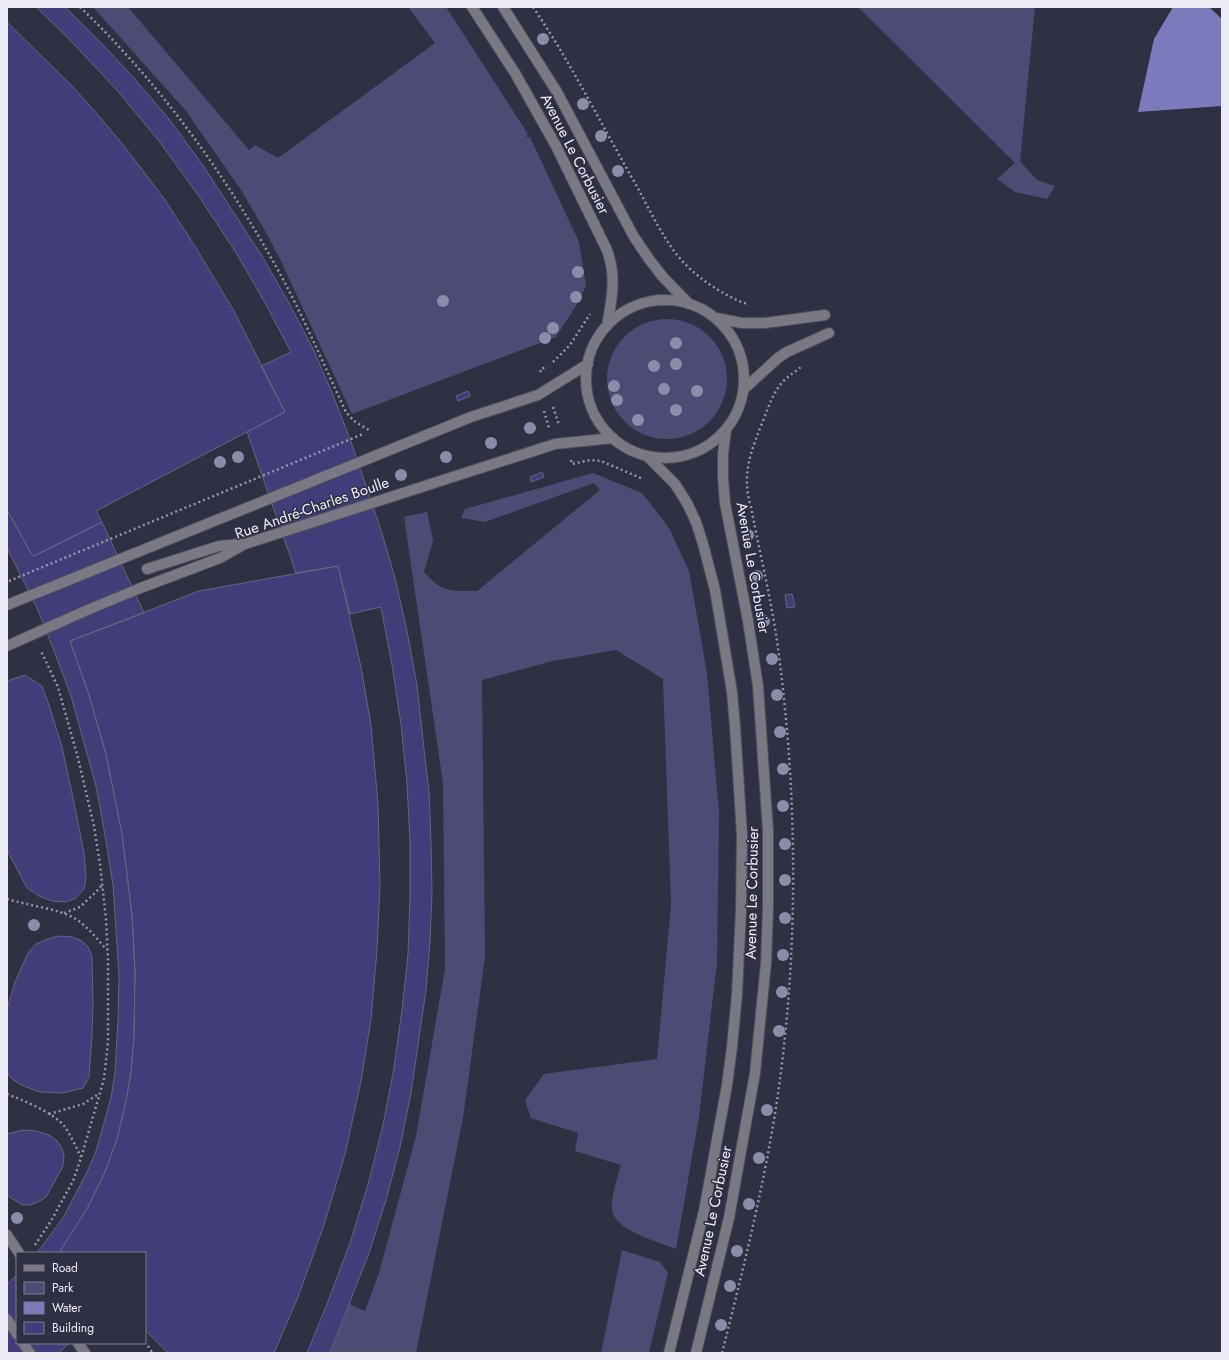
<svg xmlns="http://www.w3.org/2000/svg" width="1229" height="1360" font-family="Jost,sans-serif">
<rect width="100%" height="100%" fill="#303043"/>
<path fill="#4c4b74" d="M93,7H128L249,150L255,145L278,158L435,43L408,7H446L528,134L526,137H530L579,242L586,286L574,309L556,337L352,414L280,259L264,229L241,190L186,111Z
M858,7H1035L1020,161L1037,180L1055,186L1047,199L1015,192L997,179L1015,163Z
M607 379a60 60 0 1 1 120 0a60 60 0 1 1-120 0Z
M593,473L642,493L669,528L689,571L707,673L719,813L717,962L699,1117L676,1249C659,1242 615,1231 612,1210C610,1200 618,1176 621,1165L575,1151L578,1133L531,1118L525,1100L544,1074L657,1059L671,904L663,679L616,650L553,661L482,680L485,957L463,1118L416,1353H330L349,1304L365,1311L379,1273L416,1136L445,969L443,783L404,517L427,512L433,541L424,572C442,593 452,591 477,591L600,490L594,483L485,522L461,518L465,509Z
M622,1250L660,1262L668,1273L649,1353H601Z"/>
<path fill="#7d7abb" d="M1173,7H1209L1222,19V106L1138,112L1154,39Z"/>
<path fill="#423d79" stroke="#64647a" d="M36,7H65L105,47L133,77L169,119L202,164L262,256L289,303L314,351L333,395L350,439L381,530L395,578L407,631L417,685L423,740L429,791L431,842L432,893L430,941L426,990L411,1093L400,1147L386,1200L369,1253L330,1353H307L327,1304L350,1243L369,1181L383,1125L394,1068L402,1010L408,954L410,898V842L407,783L401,724L392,665L381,607L350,614L338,566L296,573L247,432L285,412L261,366L291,352L264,301L235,251L198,195L159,141L115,88L68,38Z
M7,22L73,87L99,116L124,146L163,197L193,243L234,311L285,412L96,511L102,522L34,556L31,553L7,510Z
M468,391L470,396L458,401L456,396Z
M542,472L544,477L531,482L530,477Z
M7,510L31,553L34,556L102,522L144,613L70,641L89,695L106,754L122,834L132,915L135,971L134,1037L131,1072L126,1101L117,1139L104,1174L88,1207L59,1253H37L63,1218L87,1172L96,1151L111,1098L115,1072L118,1020L119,975L113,885L105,835L96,786L71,696L56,656L38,610L7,548Z
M338,566L361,667L371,725L378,804L380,885L377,950L371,1019L361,1081L345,1154L324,1225L298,1297L274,1353H168L145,1330V1253H59L88,1207L104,1174L117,1139L126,1101L131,1072L134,1037L135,971L132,915L122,834L106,754L89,695L70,641L199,591Z
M792,594L795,607L787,608L785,595Z
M25,675L42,686L49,705L62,747L73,798L84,853L86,878L84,889L76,898L66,902L52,901L39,896L27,888L7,850V681Z
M59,936L72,937L82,941L88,947L92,956L93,1001L92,1036L89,1077L83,1088L63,1093L40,1092L21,1085L11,1078L7,1072V1009L15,982L28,953L36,944L48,939Z
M23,1130L36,1131L49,1135L57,1141L62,1148L64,1156L63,1166L46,1197L38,1202L30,1205H22L7,1195V1134Z
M17,1275V1343H69L59,1353H7V1284Z"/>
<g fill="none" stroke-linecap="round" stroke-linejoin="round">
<g stroke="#4e4e60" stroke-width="12">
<path id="minor" d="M472,7L515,73L556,146L606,248C617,274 612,299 607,326
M503,7L557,92L634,237L649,259L662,276L689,304
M586 379a79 79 0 1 1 158 0a79 79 0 1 1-158 0Z
M716,318L742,323H765L825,315
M744,389L778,358L787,352L829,333
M647,456L675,484L687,503L696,522L703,544L715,590L732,692L735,726L742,835L741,910L737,994L732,1047L727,1085L704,1211L669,1353
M147,569L219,546L241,544
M7,605L471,417L538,395L588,364
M7,646L85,611L138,589L220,558L245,544L555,444L613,438
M7,1235L19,1253
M7,1319L17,1334
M23,1343L30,1353
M78,1343L85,1353
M696,1353L729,1218L755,1073L766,963L768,908V831L758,686L748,621L725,503L723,478V454L726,430"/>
</g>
<path stroke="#9494a4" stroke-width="2.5" stroke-dasharray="2 3" stroke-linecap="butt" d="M80,7C154,78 215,160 266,249C297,301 320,357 346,412L354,421L369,430
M533,7C571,63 601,124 635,183C650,210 663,240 684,263C699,279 726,297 747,304
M553,362L570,345L590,314
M541,372L540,370L547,366
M553,407L559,425
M544,411L549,428
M571,460L572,464L591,460L601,461L643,479
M9,581L363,434
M7,899C26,905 60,909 76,919C88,927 97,939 107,950
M64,913L80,907L96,892L102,885
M7,1094C22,1100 55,1113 65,1127C71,1136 76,1147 81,1157
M49,1114L83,1104L100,1093
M35,1245L51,1221L73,1181L81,1158L104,1079L108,1042V959L106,919L100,864L94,826L78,758L58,687L41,651
M148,1346L152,1352
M722,1353C743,1270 764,1186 777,1101C798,958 798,807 780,664C774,611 761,559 751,507C741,476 751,450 763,421C768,408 772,396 780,385C785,378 795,372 801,367"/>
<use href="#minor" stroke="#797983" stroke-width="10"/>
</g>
<g fill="#8c8ca9">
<circle cx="543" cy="39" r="6"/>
<circle cx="583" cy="104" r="6"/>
<circle cx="601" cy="136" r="6"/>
<circle cx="618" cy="171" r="6"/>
<circle cx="578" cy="272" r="6"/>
<circle cx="576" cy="297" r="6"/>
<circle cx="443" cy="301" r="6"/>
<circle cx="553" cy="328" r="6"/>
<circle cx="545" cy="338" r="6"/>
<circle cx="676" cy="343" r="6"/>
<circle cx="676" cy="364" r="6"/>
<circle cx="654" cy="366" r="6"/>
<circle cx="614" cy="386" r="6"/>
<circle cx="664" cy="389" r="6"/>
<circle cx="697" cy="391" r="6"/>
<circle cx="617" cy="400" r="6"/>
<circle cx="676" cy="410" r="6"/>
<circle cx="638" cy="420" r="6"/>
<circle cx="530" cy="428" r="6"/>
<circle cx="491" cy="443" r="6"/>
<circle cx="238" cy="457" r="6"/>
<circle cx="446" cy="457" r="6"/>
<circle cx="220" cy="462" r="6"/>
<circle cx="401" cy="475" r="6"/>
<circle cx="748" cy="535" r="6"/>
<circle cx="757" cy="576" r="6"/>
<circle cx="764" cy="621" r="6"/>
<circle cx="772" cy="659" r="6"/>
<circle cx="777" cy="695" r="6"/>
<circle cx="780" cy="732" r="6"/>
<circle cx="783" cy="769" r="6"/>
<circle cx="783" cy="806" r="6"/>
<circle cx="785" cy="844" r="6"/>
<circle cx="785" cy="880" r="6"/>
<circle cx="785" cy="918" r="6"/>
<circle cx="34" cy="925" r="6"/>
<circle cx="783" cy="955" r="6"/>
<circle cx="782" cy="992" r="6"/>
<circle cx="779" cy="1031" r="6"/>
<circle cx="767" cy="1110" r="6"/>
<circle cx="759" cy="1158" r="6"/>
<circle cx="749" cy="1204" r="6"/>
<circle cx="17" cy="1218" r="6"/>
<circle cx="737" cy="1251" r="6"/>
<circle cx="730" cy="1286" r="6"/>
<circle cx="721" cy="1325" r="6"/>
</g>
<g text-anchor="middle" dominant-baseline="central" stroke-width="3" stroke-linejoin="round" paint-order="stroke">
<g font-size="15" fill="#ebebf8" stroke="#303043">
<text transform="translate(575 154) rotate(63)">Avenue Le Corbusier</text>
<text transform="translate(312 508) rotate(-19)">Rue André-Charles Boulle</text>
<text transform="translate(753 568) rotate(80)">Avenue Le Corbusier</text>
<text transform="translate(752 893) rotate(-89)">Avenue Le Corbusier</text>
<text transform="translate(713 1211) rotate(-78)">Avenue Le Corbusier</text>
</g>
</g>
<rect width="1229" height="1360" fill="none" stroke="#ebebf8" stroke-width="16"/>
<rect x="16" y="1252" width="130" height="92" fill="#303043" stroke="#7b7b8b"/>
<rect x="24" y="1265" width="20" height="6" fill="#797983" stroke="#7b7b8b"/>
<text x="52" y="1272" font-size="12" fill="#ebebf8">Road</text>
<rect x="24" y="1282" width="20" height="12" fill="#4c4b74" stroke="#7b7b8b"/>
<text x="52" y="1292" font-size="12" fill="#ebebf8">Park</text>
<rect x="24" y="1302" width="20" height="12" fill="#7d7abb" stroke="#7b7b8b"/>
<text x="52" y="1312" font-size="12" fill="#ebebf8">Water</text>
<rect x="24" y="1322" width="20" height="12" fill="#423d79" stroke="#7b7b8b"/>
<text x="52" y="1332" font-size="12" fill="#ebebf8">Building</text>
</svg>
